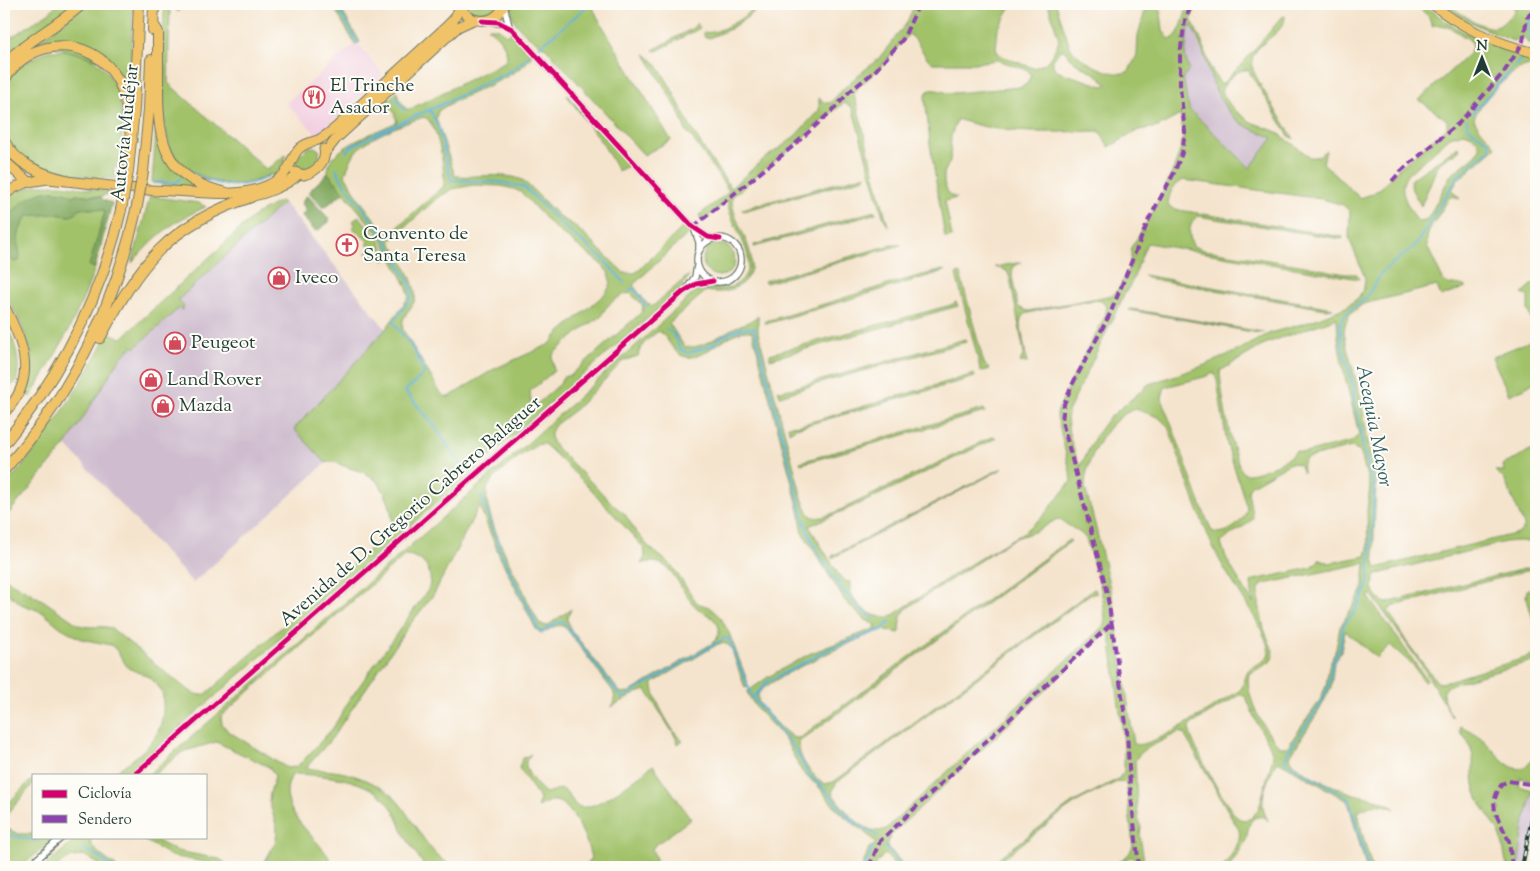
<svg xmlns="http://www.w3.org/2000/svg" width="1540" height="871" font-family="'Sorts Mill Goudy',serif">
<rect width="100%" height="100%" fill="#fdfcf7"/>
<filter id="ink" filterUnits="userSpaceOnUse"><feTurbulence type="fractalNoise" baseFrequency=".02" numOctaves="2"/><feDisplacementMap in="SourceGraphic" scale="10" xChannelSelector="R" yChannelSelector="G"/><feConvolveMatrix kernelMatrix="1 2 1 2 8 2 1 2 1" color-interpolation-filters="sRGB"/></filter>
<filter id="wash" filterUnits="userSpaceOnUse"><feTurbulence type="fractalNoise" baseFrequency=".0096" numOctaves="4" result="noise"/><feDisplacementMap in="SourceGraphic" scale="20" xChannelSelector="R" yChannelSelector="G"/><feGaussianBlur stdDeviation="1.12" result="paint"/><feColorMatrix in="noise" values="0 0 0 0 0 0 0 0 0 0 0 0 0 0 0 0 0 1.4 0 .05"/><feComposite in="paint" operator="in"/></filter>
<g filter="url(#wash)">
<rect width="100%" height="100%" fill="#f5e4cd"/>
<path fill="#f2cfe1" d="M355,44L359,45L383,75L331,123V127L317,135L286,103Z"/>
<path fill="#cfbdcf" d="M1192,26L1219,99L1241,123L1273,139L1250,168L1191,110L1187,101L1183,77L1189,70L1185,56L1188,28Z
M283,203L289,209L385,328V330L294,429L326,463L193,583L66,445L121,357L134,346L136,348L179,308L181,310L184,307L178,300Z
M1533,790H1536V825L1526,867H1518L1525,820Z"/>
<path fill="#a2c26a" stroke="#60804f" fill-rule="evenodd" d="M57,4H75L56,20L4,55V42L50,12Z
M87,4H133L129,99L109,63L46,44L27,51L4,73V68Z
M164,4H175L179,12L170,5L168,83L267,170L285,155L286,156C283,165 280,171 272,176L270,174C252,185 231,187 211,180C197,175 183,168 174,155C157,128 164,39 164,4Z
M332,4H338L360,42L355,44Z
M467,4H498C491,18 474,18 467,4Z
M512,4H595L592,6L599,20L671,140L644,155L545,47C530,38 508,24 512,4Z
M915,4H1013L998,29L996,48L998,53L1004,57L1033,68L1044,64L1050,58L1057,46L1059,39L1048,4H1056L1070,47C1078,60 1114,80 1129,71L1137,55L1138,35L1145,11V4H1160L1163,30L1168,38L1172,39C1182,33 1184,14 1189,4H1197L1191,19L1201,40L1210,67L1221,85L1243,63L1282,17L1285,16C1286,35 1249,44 1252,65C1253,78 1286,125 1294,139L1289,136L1248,70C1236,69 1226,81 1221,91L1230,105L1237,112L1251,122L1277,132L1310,157C1317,158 1321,155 1326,150L1323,163L1360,198L1372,194L1382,187L1398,169L1447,127V120L1419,100L1470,53L1472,47L1470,40C1459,34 1445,21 1432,26L1429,17L1415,4C1427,4 1434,13 1444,20C1472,39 1504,50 1536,59V66C1531,66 1526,65 1521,68C1508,74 1477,105 1474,119C1480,131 1488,136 1496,147L1458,180L1452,190L1460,199L1453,196L1449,198L1429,231L1427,238V246L1443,280C1450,288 1457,282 1466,287L1441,297L1437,286L1363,304L1349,315L1345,325L1344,331L1347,348L1361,398L1370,454L1376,482L1374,532V563L1376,568L1519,533L1524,529V525L1504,479L1495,471H1504L1503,465L1536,448V547C1527,539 1517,541 1505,542L1382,573L1375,576C1371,588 1374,598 1386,603L1536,566L1530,570L1394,606L1388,611L1406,641L1437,682L1441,683L1528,657L1536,652V660L1452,684C1435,693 1447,706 1453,718L1422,666L1372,595L1368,596L1427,680L1424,682L1413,665L1390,645L1377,658L1345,631L1341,651L1334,662L1331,687L1320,709L1290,756C1291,770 1335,787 1348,792C1364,798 1381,797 1395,809C1380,802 1372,804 1358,812L1362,833L1372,867H1366L1348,801L1278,761C1271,771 1261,793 1263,806C1263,811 1266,816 1268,821L1265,817C1245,814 1250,832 1245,842C1240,851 1234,859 1229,867H1223C1230,856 1242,844 1239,830L1184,734L1179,732L1142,751L1135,760L1137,806L1139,823L1141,827L1140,836L1145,867H1137L1134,858L1130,857L1115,867H1112L1129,854L1133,846L1126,783L1119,781L1080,800L1064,811L992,867H987L1072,803L1118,779L1124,772V743L1110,635L1107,632L890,836L887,846L905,867H897L885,854L876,863V867H862L869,848L876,844C872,836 849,821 840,812C832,804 826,797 820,788C814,781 806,778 801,770C794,759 791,747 782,736C770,721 755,710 747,692L768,677L809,654L876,628L875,625L864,619L845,601L803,533L799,510L753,334L751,331C727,328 703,364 683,356C672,352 668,337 659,331C650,337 640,344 638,356L623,361L577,408L555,425L551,432V436L552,442L557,448L617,508L625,514L636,532L648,546L672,566L697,603L709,607L721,618L729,633L747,680L748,687L745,688L731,648C727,643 724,643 718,644L653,683C651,695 673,735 683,741L677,744L676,738L646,690L637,693L611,707C614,701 616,697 613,691L566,628C556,621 550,631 541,633L536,629L500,557L480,507L479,506L434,594L408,627L332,738L306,768C317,770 329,770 340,772C356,775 375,783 389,793C410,808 430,865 458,866L457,867H425C419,857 412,848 406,838C400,826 397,813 388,803C367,778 328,776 298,774L292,775C271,812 323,838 334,867H262L276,841L277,828L269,801L270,793L275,776L269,767L216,742L182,752L154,775H148L528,443L694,293C707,284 721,293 735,285C769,263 727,226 728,200L702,222L699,215L724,196L729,191L693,139L686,131L678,110L645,54C663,65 680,107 690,126C702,147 717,169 731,188L765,158L784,145L796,135L819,110V98L825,103H830L849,83L879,58L906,24ZM1191,26C1211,58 1208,99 1241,123C1250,129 1263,133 1273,138L1250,168L1190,110L1187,101L1183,77L1189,70L1185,56L1188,29ZM909,34C920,41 922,57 933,63H974L997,60L1028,70L1031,75L1027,84L1021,87L954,93C944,94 937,87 928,91L925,96L930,144L945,238L952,237L945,201L957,198L949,195L944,183V173L950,161L951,136L957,119C1005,136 1049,132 1099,131L1109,147L1139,130L1158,127L1180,115C1182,123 1184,134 1182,142C1177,171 1147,224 1130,249C1135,259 1122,287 1113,295L1028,311L1018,307L1012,276L1013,267L1022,262L995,267L1007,271L1010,278L1024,353L1020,362L1027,363L1020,321L1025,314L1048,308L1096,300L1101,301L1107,307L1105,317C1090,343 1076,370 1064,398C1061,405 1057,408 1057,416L1072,480L1044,515L1027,530L959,571L893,615C875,624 847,601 850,582L845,581L840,577L809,526L870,499L996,438L994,436L836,512C814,521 810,521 802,498L758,332V315C752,322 742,324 734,328C722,334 697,352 684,346L669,323L706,291C720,293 730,293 742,283C769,260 730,224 732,197L764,169L793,147L822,120L844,103L852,107L883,216L888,226L854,94L858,87L878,70ZM1060,50H1064C1075,68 1098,70 1107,85L1103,86L1059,72L1053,66V60ZM1463,133C1471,134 1480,140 1480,149L1476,155L1450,176L1429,217L1425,220L1417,221C1409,206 1395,190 1408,174L1450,137ZM1184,180L1322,199L1343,205L1350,212L1349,238L1365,278L1364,288L1358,298L1346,307L1306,323L1270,333L1237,351L1200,367L1149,384L1107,420L1096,435L1080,467C1074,451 1065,429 1068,412L1125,293C1136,278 1139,260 1147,243L1359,279L1357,274H1345L1299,265L1204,250L1193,246C1188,234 1188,226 1197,216L1342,239L1343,237L1173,209L1168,204C1169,194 1173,183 1184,180ZM1337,318C1337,357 1351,396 1359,435L1351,442L1305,453L1296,451C1290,460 1255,476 1244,474C1232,460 1221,391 1220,371L1267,343ZM1214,373L1217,380L1227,444L1247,508C1246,521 1225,538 1212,531C1193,490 1181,445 1163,404L1162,397L1165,387L1204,377ZM1136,409L1158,417L1168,426C1184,469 1197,514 1217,555C1229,581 1267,628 1269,653C1265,665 1253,663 1247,672C1242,678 1246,685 1239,691C1222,701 1150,751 1134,744L1112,597L1095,524L1085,488C1084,461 1108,416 1136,409ZM540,444H544L551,450L587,485L644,548L645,557L641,564C672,553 678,589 694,605C701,613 713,615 718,625C721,632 718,638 713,643L630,692L622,693L619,691L571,630L567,619L571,609L547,626L540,624C533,614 528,601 523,590C512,568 483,514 487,490C488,479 529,447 540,444ZM1352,447L1360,451L1370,487L1367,509L1368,548L1366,556L1329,563L1320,559L1311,568L1254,580L1251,582L1253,603L1228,562L1221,544L1223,540L1250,522L1253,518L1248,492L1250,486L1290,463L1299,464L1303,473C1303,467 1301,462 1307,458ZM1057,519L1060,520L1082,534L1086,539C1095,566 1105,595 1105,624L1095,634L886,829C866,839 842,807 832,793L836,783L1073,607L1087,596L1097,593L1094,589L835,781L826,784C813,778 797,758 799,742L1071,541L1069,540L814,727C808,731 803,739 795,738C789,737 764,711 760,704C758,701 757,697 759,693C765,681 867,633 884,630C889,630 894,632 899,633L900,632L901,616L907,608L1013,539L1037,531ZM407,555C425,558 435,573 428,590L350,699L333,728L303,761L296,767L287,768L228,731L222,724L221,716L403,557ZM1365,563L1363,590L1340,627L1336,649L1329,666L1326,686L1319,702L1287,747H1281C1265,734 1244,695 1249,674L1270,662L1274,656L1273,651L1264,629L1259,604V588L1264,584ZM1239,695L1245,696C1250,704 1252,713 1256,721C1262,733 1271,744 1273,757L1259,808L1252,818C1246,820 1242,821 1237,817C1227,808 1188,739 1189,727L1192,724Z
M1442,4H1447C1457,11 1485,31 1496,27C1503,25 1509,16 1514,12L1515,9L1511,4H1536V46L1529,44L1522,37L1517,41H1513C1487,31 1464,20 1442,4Z
M753,9V13L730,29L709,38L704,36V32C716,36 744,18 753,9Z
M697,23L700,28L657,51L653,50L693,28Z
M487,28H496L508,35L510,32C518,40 524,49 532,55C522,77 460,95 438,111L436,118L455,176C475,178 506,171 524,181L561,218L575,226L624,273H635L639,270L685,225L690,232L633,285L647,304L653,306L689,275L681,289L125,775H111C145,750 169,738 162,691L151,678L128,668L117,651L111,645L81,639L60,627L42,612L21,604L4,590V578L44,601L79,625C90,629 100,625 111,628L184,687C192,692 197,697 206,694L387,534C390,529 392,525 392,520C392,507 383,485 373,478C365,471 354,470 344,466C338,464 333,460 326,463L294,429L385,330L409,297L407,287L382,239L328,173C328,169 328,165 330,161C339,146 380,130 397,122L394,112L385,103L397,92L399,99L406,109H410L506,61C510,49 498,34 487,28ZM424,117C439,123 445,171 444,186L387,236L360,200L345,175C348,167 352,156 357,150C369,137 407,122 424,117ZM473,185L501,186L514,189L521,192L551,225L602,265L608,272L611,284L606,293L558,334L550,344L494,369L449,397L444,396L440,392L403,330C400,317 409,312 414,302C421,288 398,254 390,241L437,198L453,189ZM630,293L643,306L642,312L571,375L563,377L560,384L536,405L531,402L530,391L554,371L552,357L555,352L585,327L601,317C604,306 619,295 630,293Z
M47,51C55,51 66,50 74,52C128,65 125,124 119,168L113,167L116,179C99,177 46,174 34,166C24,161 9,145 4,136V86L5,82L16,68Z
M566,94L630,165L618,171L604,146Z
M156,131L197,188L152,183Z
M310,147H315L319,150C322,161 310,171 299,169L296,164C297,156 303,151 310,147Z
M1458,147L1460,148L1459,150L1441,162L1437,167L1421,206L1412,190L1410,180Z
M866,175L865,178L743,211L742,209Z
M36,185H61L111,192L101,197L76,194L73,196L54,191L41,193L5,240L8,256L18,242L19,231L27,216L55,214L70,216L79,208L104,210L105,211L90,266L95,268C78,316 57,354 30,397L26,394L31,379V352L22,326L4,290V201L18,191Z
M150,196L199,203L206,207C173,221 155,236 132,263Z
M280,201L283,203L178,300L184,307L181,310L179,308L135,348L133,346L121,357L66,445L4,519V487C46,440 79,389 109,333L122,338L255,215Z
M875,211L876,213L864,217L754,247V245Z
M359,216L380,241L388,258L384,261L379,256L374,261L367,253L372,249L367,244L369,242L352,227L355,224L353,221Z
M703 260a16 16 0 1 1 32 0a16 16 0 1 1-32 0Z
M891,245H901L766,283L764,281Z
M943,270L945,271L766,324L765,323L766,321C825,305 883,284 943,270Z
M960,273L983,360L985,365L990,369L980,372L979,363L956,274Z
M1143,275L1327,307L1333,308L1326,309L1157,280L1147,278Z
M1536,281V332L1528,310V296L1522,294Z
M956,302L958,306L770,359V354L951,305Z
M1131,309L1256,331L1264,332L1258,333L1129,310Z
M4,321C14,340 22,359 16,382L4,390Z
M965,339L966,342L820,383L780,396L778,390L781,391L790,389Z
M1535,339L1536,343V381L1525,388L1509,395L1492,357Z
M974,374L975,377L796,428L789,432L788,426L800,425Z
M984,409L985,412L801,464L800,462Z
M1002,468V469L832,558V556Z
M1536,584V593L1533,598L1536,612V629L1526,596L1527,590Z
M1461,726C1468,730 1475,733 1481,738C1497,751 1518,790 1536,753L1535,781L1520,778L1519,786L1533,790L1525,820L1518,867H1508C1504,859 1504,847 1501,837C1494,820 1480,808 1475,789C1469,763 1481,757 1460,731Z
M531,754C530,755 526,761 526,761C524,772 538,787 546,793C551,792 557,789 561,789C569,790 571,802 577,806C593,815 640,775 653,765L691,819L654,846L652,849L659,867H583L591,859C589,844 573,803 555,801C549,800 543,805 537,808L540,799L519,768L522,759Z
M34,779L33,784L4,818V808L28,783Z
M4,827L18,834H34V837H55L21,867H5L7,860L4,855Z
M78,837H90C90,851 107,859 117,867H103L84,855L70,858L56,867H44Z
M139,837H150L177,851L219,859L232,867L171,856Z"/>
<path fill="#81a85e" stroke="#507249" d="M328,173L344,192L325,207H322L310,193V190Z
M49,191L65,192L73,196L76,194L101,197L103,200L112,203L95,268L89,266L105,212L104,210L79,208L76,214L70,216L54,214L27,216C22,224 17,234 18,244C19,250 21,255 19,261L14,262L7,256C0,222 14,198 49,191Z
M307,196L309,197L329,219V222L317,231L314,230L302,216L306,209L302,204L304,198Z"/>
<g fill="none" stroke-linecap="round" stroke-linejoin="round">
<path stroke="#5eb1da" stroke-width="2" d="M335,4L358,43
M1528,41V23L1536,9
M540,46L590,4
M395,97L404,110
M430,110L439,129L451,180L499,182L524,187L566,228L603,259L624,282
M1472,113L1522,58
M346,152L352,146L376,134L451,100L514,69L529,56
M336,168L342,180L385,238L411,286L412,295L410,300L393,322L415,352L424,373L423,375L405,391L434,425L462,467
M188,170C213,187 243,191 269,176
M155,182H176L181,178
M629,289H635L646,307
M666,329L674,334L680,349L688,353L713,345L718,339L732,332L742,328H754L806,527C818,556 847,603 874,619
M481,496L502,555L539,630L542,632L556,623L563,622L621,697L623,698L725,638H728L753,698
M4,834L37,841
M878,836L854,822L842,810L826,790L809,775L792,744L753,698L767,682L831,648L883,629L890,621
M885,847L903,867
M82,849L91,852L112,867
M865,867L873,847
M1368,867L1349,798L1287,763L1285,760L1287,753L1320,705L1328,688L1332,664L1340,647L1344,624L1353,615L1366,590L1369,579L1374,487L1362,444V435L1354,400L1353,385L1342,345L1340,324L1344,315L1366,298L1382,272L1415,246L1458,176L1490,149L1489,142L1467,127V120"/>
</g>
</g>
<g filter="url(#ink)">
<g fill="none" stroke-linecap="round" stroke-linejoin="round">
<g stroke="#6a776a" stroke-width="8">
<path id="minor" d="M504,6L509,26
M487,21L504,24L512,29L693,227L708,237L720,239
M695,231L699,242V251
M697 260a22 22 0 1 1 44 0a22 22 0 1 1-44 0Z
M688,287L695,277L697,266
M134,775L683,292L696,284L713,281
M28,867L62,837"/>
</g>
<g stroke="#6a776a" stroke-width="11">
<path id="primary" d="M1432,4C1463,29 1498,44 1536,53"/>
</g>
<g stroke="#6a776a" stroke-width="11">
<path id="trunk" d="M460,4C467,26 497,26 504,4
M325,153L336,139L458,27L473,20
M295,172L304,175C316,172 327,162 324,149
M151,190C190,190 251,204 282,176C292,167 291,156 300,148C306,143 312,142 318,140C324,137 329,133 334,129L448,25L454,19L461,5
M4,195L16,187L28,182L48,179L157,191
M245,196C259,198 289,184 299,174
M4,305C23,343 39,378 4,413"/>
</g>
<g stroke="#6a776a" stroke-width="12">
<path id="motorway" d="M153,24L158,32C158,51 158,71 158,90C158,146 167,180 227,193
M153,30L154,4
M4,64C26,41 58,26 82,4
M4,80C30,36 92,34 118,80C128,99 127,120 132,140
M4,141C17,165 41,174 66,180
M4,161L28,182
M128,171L134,109L139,4
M143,172L149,109L151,60
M100,338C140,263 168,225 251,197
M4,444C61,375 101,297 121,210
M4,470C72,395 115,305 137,206"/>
</g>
<use href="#minor" stroke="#fff" stroke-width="5.5"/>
<use href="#primary" stroke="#f1c369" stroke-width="9"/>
<use href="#trunk" stroke="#f1c369" stroke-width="9"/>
<use href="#motorway" stroke="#f1c369" stroke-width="10"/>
<g stroke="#1f3d34" stroke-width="4">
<path id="rail" d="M1522,867L1536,798"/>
</g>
<use href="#rail" stroke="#fdfcf7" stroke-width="2" stroke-dasharray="5.5" stroke-linecap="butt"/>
<g stroke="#6a776a" stroke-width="12" stroke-linecap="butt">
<path id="motorway-bridge" d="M137,206L143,172
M121,210L128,171"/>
</g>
<use href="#motorway-bridge" stroke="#f1c369" stroke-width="10"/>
<path stroke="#8e44ad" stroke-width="4" stroke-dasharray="8 4" stroke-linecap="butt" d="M1392,181L1401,171L1459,123L1504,72L1519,49L1523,41L1527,18L1536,5
M693,227L792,147L835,108L849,92L875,71L903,39L919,4
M869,867L880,841L1111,624
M1139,867L1130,786L1127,731L1109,605L1105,584L1062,421L1064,404L1072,385L1110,314L1149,219L1174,173L1182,153L1185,132L1180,87V55L1185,20L1192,4
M1512,867L1509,841L1495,812L1494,801L1498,790L1502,784L1508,781L1536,785"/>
<g stroke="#fdfcf7" stroke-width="8">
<path id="cycleway" d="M482,21L498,22L512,29L693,227L708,237L720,239
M134,775L683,292L696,284L713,281"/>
</g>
<use href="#cycleway" stroke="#d6006c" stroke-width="5"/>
</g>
</g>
<defs>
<g id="restaurant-ring" transform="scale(1.125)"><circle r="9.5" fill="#fdfcf7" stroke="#d1495b" stroke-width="1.5"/><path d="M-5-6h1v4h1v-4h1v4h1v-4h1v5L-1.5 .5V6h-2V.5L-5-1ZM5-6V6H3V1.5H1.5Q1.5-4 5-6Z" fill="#d1495b"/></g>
<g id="church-ring" transform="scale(1.125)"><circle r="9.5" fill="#fdfcf7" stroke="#d1495b" stroke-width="1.5"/><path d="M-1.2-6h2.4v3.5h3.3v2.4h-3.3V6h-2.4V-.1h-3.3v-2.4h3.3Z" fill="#d1495b"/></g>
<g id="shop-ring" transform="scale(1.125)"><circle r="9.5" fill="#fdfcf7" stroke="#d1495b" stroke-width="1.5"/><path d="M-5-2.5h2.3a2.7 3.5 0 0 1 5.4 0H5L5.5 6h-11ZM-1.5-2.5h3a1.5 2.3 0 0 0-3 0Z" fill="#d1495b"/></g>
</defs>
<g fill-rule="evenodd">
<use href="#restaurant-ring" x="314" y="97"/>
<use href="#church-ring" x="347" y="245"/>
<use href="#shop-ring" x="279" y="278"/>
<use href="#shop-ring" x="175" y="343"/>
<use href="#shop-ring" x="151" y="380"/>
<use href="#shop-ring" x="163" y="406"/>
</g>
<g text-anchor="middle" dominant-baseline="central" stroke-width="4" stroke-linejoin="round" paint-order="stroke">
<g font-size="19" fill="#1f3d34" stroke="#fdfcf7" text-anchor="start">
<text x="330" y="86">El Trinche<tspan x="330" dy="22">Asador</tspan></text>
<text x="363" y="234">Convento de<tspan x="363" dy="22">Santa Teresa</tspan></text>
<text x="295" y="278">Iveco</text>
<text x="191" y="343">Peugeot</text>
<text x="167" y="380">Land Rover</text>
<text x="179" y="406">Mazda</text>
</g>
<g font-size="19" fill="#1f3d34" stroke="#fdfcf7">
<text transform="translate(126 133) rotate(-84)">Autovía Mudéjar</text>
<text transform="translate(411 512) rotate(-41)">Avenida de D. Gregorio Cabrero Balaguer</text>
</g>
<g font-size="20" font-style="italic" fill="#326066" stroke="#fdfcf7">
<text transform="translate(1373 426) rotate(79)">Acequia Mayor</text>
</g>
</g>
<rect width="1540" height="871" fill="none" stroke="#fdfcf7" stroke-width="20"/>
<rect x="32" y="774" width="175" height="65" fill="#fdfcf7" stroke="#a4b0a9"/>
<rect x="42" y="790" width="25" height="8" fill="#d6006c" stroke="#a4b0a9"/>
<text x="78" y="798" font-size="15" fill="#1f3d34">Ciclovía</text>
<rect x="42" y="815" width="25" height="8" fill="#8e44ad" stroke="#a4b0a9"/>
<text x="78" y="824" font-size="15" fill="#1f3d34">Sendero</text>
<g transform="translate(1482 58)" stroke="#fdfcf7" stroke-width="4" paint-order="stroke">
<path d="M0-4L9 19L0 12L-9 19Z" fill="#1f3d34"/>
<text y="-8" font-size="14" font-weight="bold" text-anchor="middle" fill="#1f3d34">N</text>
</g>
</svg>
